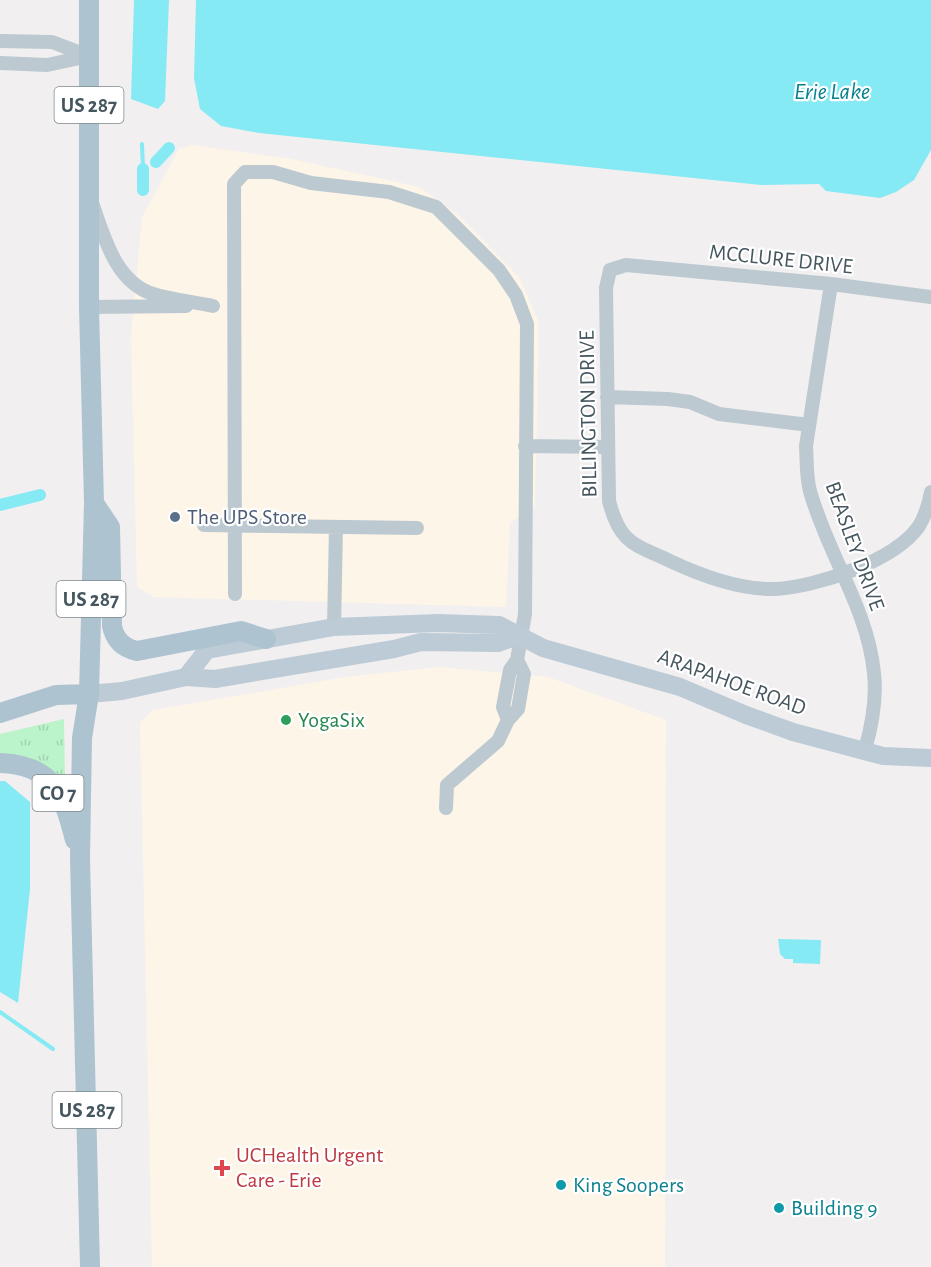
<svg xmlns="http://www.w3.org/2000/svg" width="931" height="1267" font-family="'Alegreya Sans',sans-serif">
<defs>
<pattern id="grass-tufts" width="24" height="20" patternUnits="userSpaceOnUse" patternTransform="scale(1.5)"><rect width="24" height="20" fill="#bbf3ca"/><path d="M3 7l-1-3M5 7V3M7 7l1-3M15 17l-1-3M17 17v-4M19 17l1-3" fill="none" stroke="#a2d2b0"/></pattern>
</defs>
<rect width="100%" height="100%" fill="#f2eff0"/>
<path fill="#fdf5e8" d="M192,145L292,159L419,187L456,213L519,277L539,323L535,506L510,523L506,607L154,597L137,587L131,338L142,217L179,149Z
M440,667L548,677L666,720L665,1267H152L140,723L153,710L345,677Z"/>
<path fill="url(#grass-tufts)" d="M64,719L65,790L0,759V734Z"/>
<path fill="#85eaf3" d="M134,0H169L165,101L158,109L131,99Z
M196,0H931V150L914,180L896,192L880,198L826,191L819,184L761,185L259,133L221,126L200,109L194,78Z
M0,781H5L30,802V889L18,1003L0,992Z
M778,939L821,940L820,964L793,963V959H785L780,954Z"/>
<g fill="none" stroke-linecap="round" stroke-linejoin="round">
<path stroke="#85eaf3" stroke-width="4" d="M142,144L143,169
M0,1012L53,1049"/>
<path stroke="#85eaf3" stroke-width="12" d="M156,162L169,148
M143,169V190
M0,505L40,495"/>
<path stroke="#bcc9d0" stroke-width="14" d="M0,41L52,42L89,56
M0,63L47,65L89,56
M92,203C104,236 115,282 153,294C172,300 194,302 213,306
M831,284L806,446C807,461 806,477 810,491C827,553 868,609 874,673C877,699 872,725 865,750
M931,297L831,284L626,265L610,270L606,288L609,501C620,544 634,544 670,561C702,576 739,590 775,589C816,587 895,561 919,526C925,516 929,503 931,492
M89,307L186,306
M607,397L668,399L690,402L719,414L809,425
M525,446L608,447
M204,525L417,528
M235,594L234,184L245,172H273L311,183L389,192L436,207L499,270L516,295L527,324L525,614L517,660L510,670L503,707L508,720
M334,627L336,527
M446,808L447,785L498,741L508,720L518,709L524,674L517,660"/>
<path stroke="#bccbd5" stroke-width="18" d="M186,677L207,650L334,627L438,623L499,625L543,648L680,687L746,715L793,732L883,756L931,758
M89,694L122,691L186,677L215,679L394,649L421,642L498,643L520,635"/>
<path stroke="#adc3d0" stroke-width="20" d="M89,0V307L94,503L89,694L82,738L80,859L90,1267
M94,503L110,527L112,626C115,640 123,648 137,651L241,631L266,639
M0,713L56,695L89,694
M0,763C53,765 63,793 75,840"/>
</g>
<circle fill="#5c6f8a" stroke="#fff" stroke-width="2" cx="175" cy="517" r="6"/>
<circle fill="#2e9e5b" stroke="#fff" stroke-width="2" cx="286" cy="720" r="6"/>
<path fill="#e0444e" stroke="#fff" stroke-width="2" d="M219 1159h6v6h6v6h-6v6h-6v-6h-6v-6h6z"/>
<g fill="#0f9aa8" stroke="#fff" stroke-width="2">
<circle cx="561" cy="1185" r="6"/>
<circle cx="779" cy="1208" r="6"/>
</g>
<g text-anchor="middle" dominant-baseline="central" stroke-width="4.5" stroke-linejoin="round" paint-order="stroke">
<g fill="#fff" stroke="#7e898f" stroke-width="1.5">
<rect x="54.5" y="87" width="69" height="36" rx="4.5"/>
<rect x="56.5" y="581" width="69" height="36" rx="4.5"/>
<rect x="32.5" y="775" width="51" height="36" rx="4.5"/>
<rect x="52.5" y="1092" width="69" height="36" rx="4.5"/>
</g>
<g font-size="21" font-weight="bold" fill="#46565f">
<text x="89" y="105">US 287</text>
<text x="91" y="599">US 287</text>
<text x="58" y="793">CO 7</text>
<text x="87" y="1110">US 287</text>
</g>
<g font-size="22" fill="#46565f" stroke="#fff">
<text transform="translate(781 259) rotate(6)">MCCLURE DRIVE</text>
<text transform="translate(588 414) rotate(-91)">BILLINGTON DRIVE</text>
<text transform="translate(855 546) rotate(70)">BEASLEY DRIVE</text>
<text transform="translate(732 682) rotate(20)">ARAPAHOE ROAD</text>
</g>
<g font-size="22" fill="#4e5e75" stroke="#fff" text-anchor="start">
<text x="187" y="517">The UPS Store</text>
</g>
<g font-size="22" fill="#27864d" stroke="#fff" text-anchor="start">
<text x="298" y="720">YogaSix</text>
</g>
<g font-size="22" fill="#be3a42" stroke="#fff" text-anchor="start">
<text x="236" y="1155">UCHealth Urgent<tspan x="236" dy="25">Care - Erie</tspan></text>
</g>
<g font-size="22" fill="#0d838f" stroke="#fff" text-anchor="start">
<text x="573" y="1185">King Soopers</text>
<text x="791" y="1208">Building 9</text>
</g>
<g font-size="24" font-style="italic" fill="#05828d" stroke="#fff">
<text x="832" y="92">Erie Lake</text>
</g>
</g>
</svg>
